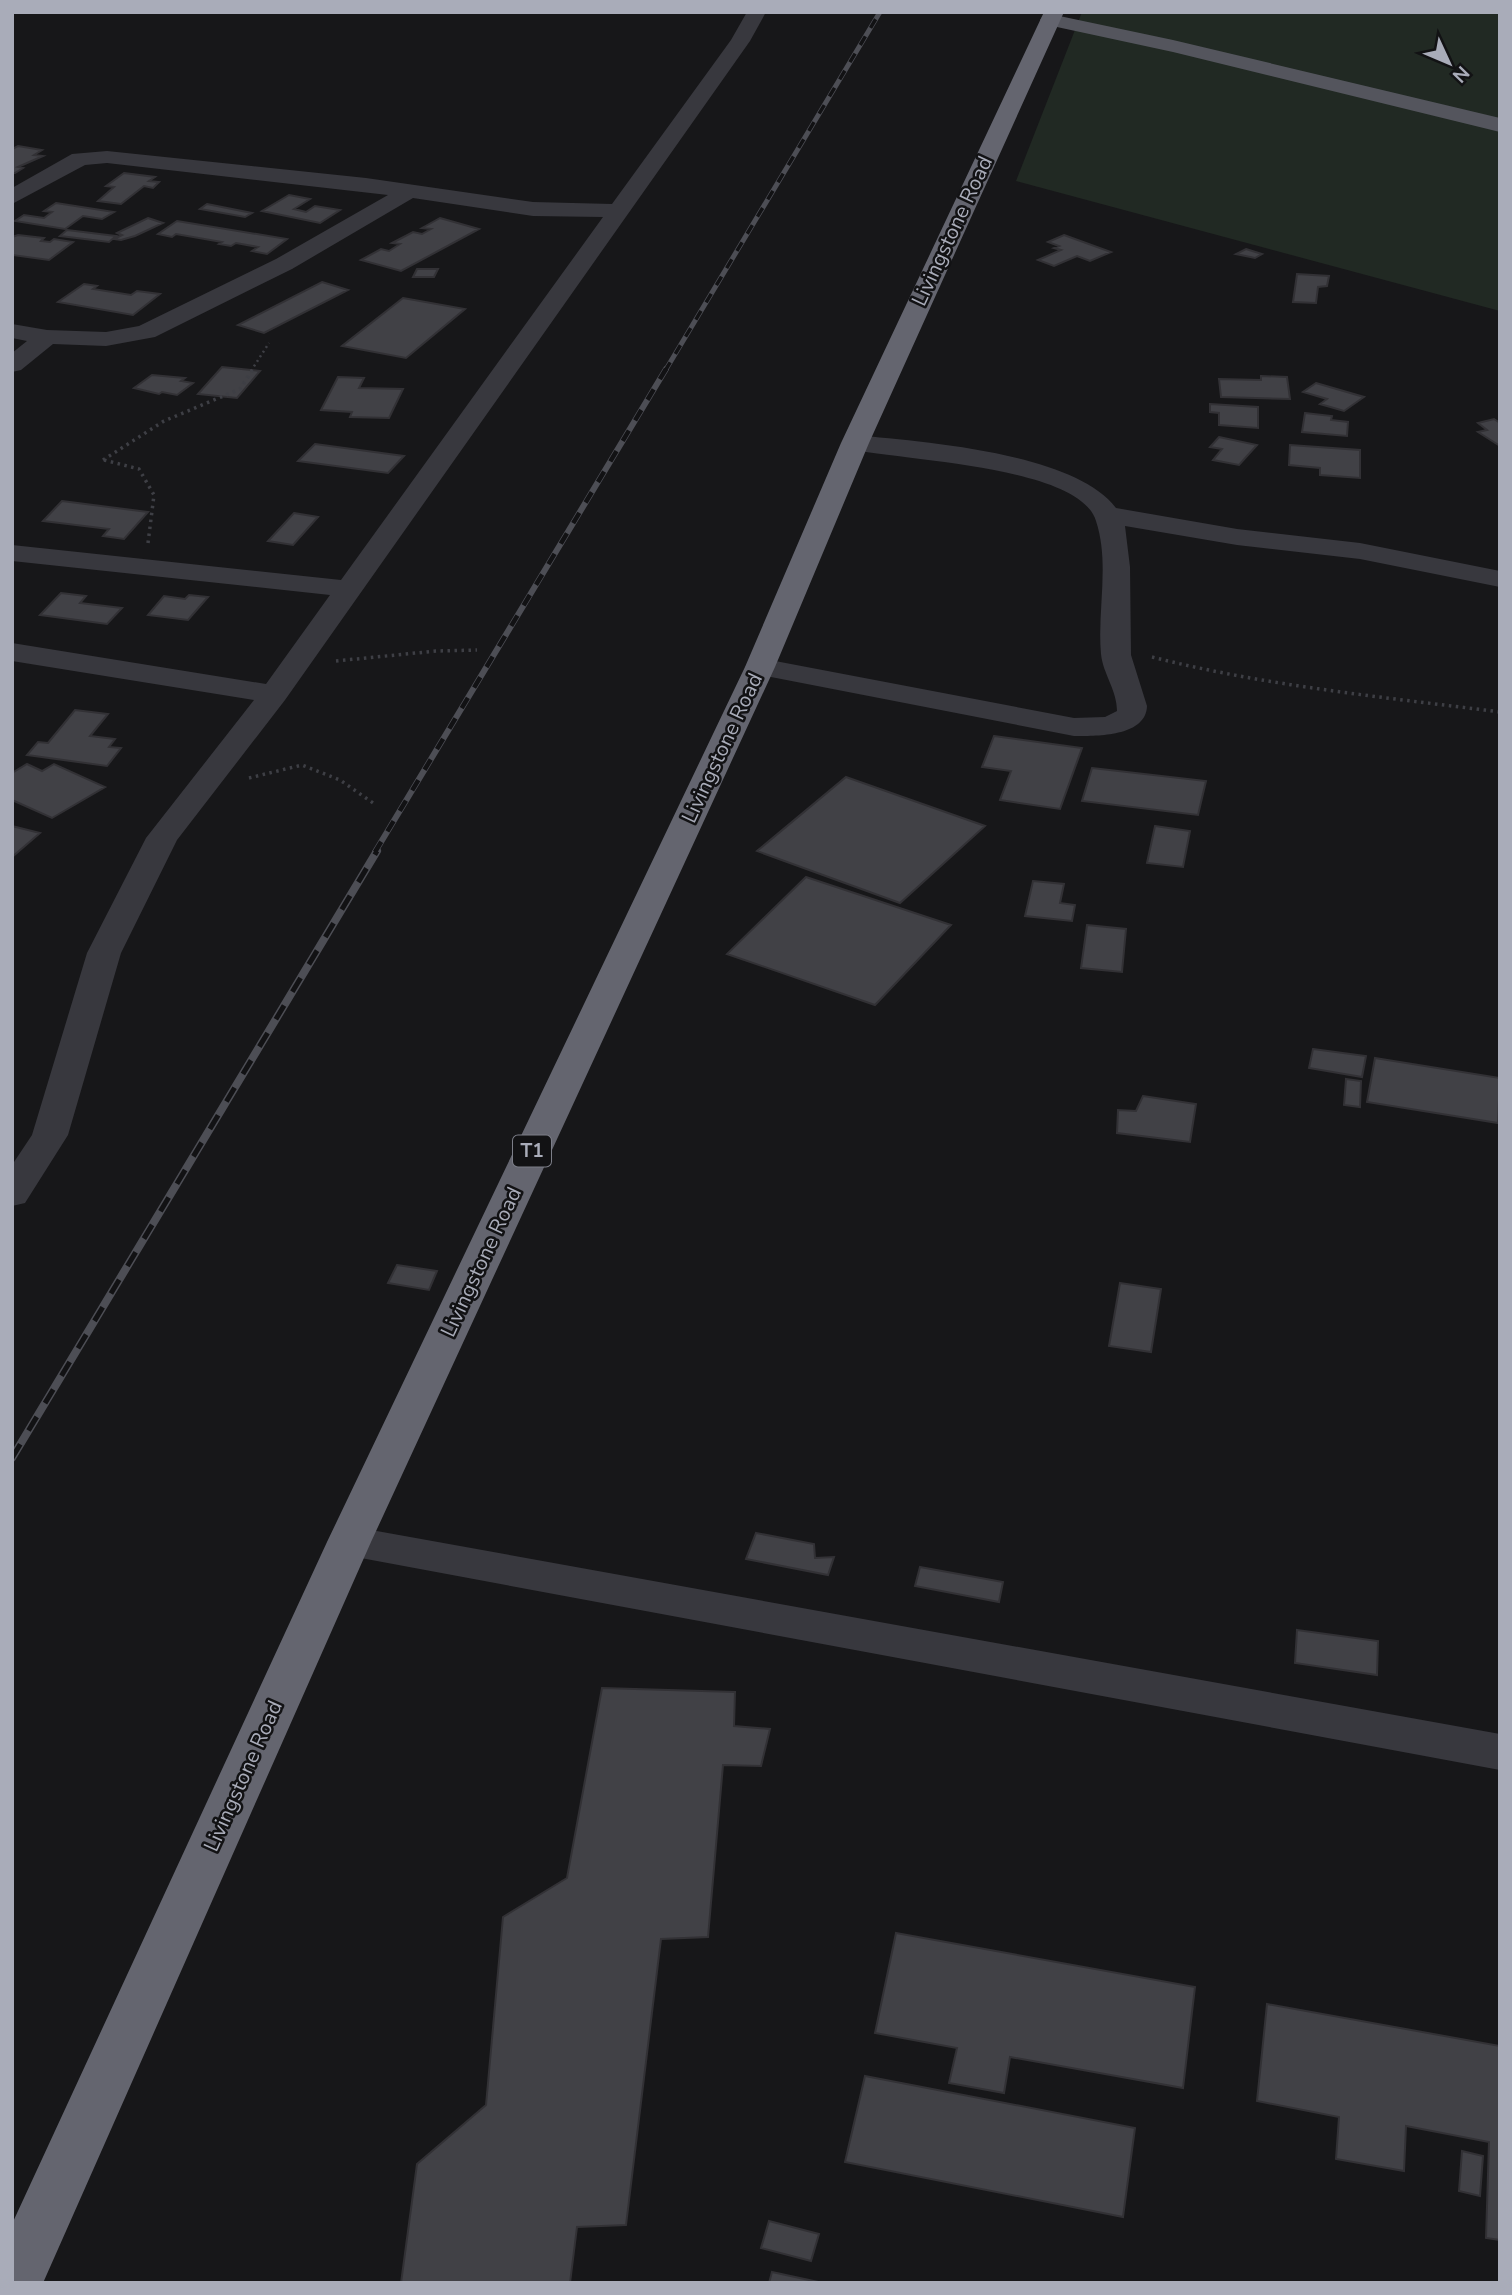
<svg xmlns="http://www.w3.org/2000/svg" width="1512" height="2295" font-family="'Nunito Sans',sans-serif">
<rect width="100%" height="100%" fill="#171719"/>
<path fill="#212923" d="M1082,12H1500V311L1016,181Z"/>
<path fill="#414146" stroke="#323135" stroke-width="2" d="M18,146L42,150L34,155L43,156L18,167L23,168L15,173H12V149Z
M124,173L155,177L149,181L159,182L153,188L144,186L121,204L98,201L114,187L106,186Z
M289,195L310,199L294,209L306,212L315,206L340,210L320,223L262,211Z
M56,203L114,212L102,219L83,216L65,229L15,221L24,215L44,218L52,212L44,211Z
M207,204L252,213L245,217L200,209Z
M148,218L163,223L135,236L121,240L114,239L122,235L117,233Z
M440,218L479,229L401,271L361,260L381,249L389,251L400,244L392,243L413,232L422,234L431,229L422,228Z
M177,221L287,239L267,254L252,251L258,247L236,243L231,246L219,244L222,242L176,234L172,237L158,234Z
M67,230L116,236L109,242L60,236Z
M18,235L44,238L41,241L50,242L54,239L73,242L49,260L12,255V237Z
M1064,235L1111,252L1090,261L1077,256L1054,266L1038,260L1061,250L1054,248L1059,246L1048,242Z
M1246,249L1262,254L1255,258L1236,254Z
M417,269H438L434,277H413Z
M1297,274L1329,276L1327,286L1318,287L1316,303L1293,302Z
M322,282L348,290L264,333L238,325Z
M84,284L97,286L93,289L131,295L137,291L160,294L133,315L58,302Z
M403,298L465,309L406,358L342,346Z
M222,367L260,371L237,398L198,394Z
M152,375L185,378L181,381L193,383L177,395L162,392L159,394L134,388Z
M1261,376L1287,377L1290,399L1221,397L1219,379L1261,380Z
M338,377L364,378L359,388L403,389L389,418L350,417L352,412L321,410Z
M1316,383L1364,397L1344,411L1320,404L1327,399L1303,392Z
M1210,404L1258,407V428L1219,425V413L1210,412Z
M1305,413L1332,416L1331,420L1348,422L1347,436L1302,432Z
M1494,419L1500,423V446L1478,432L1487,430L1478,423Z
M1219,437L1257,445L1239,465L1213,460L1222,449L1210,447Z
M315,444L404,456L388,473L298,461Z
M1290,445L1360,450V478L1320,475V468L1289,465Z
M62,501L148,512L124,539L103,536L109,529L43,521Z
M294,513L318,517L293,545L268,541Z
M61,593L86,596L80,603L122,608L107,624L40,615Z
M189,595L208,597L188,620L148,615L164,596L185,599Z
M75,710L108,714L90,736L115,739L109,747L121,748L107,766L27,755L38,742L48,743Z
M994,736L1082,748L1060,809L1000,800L1011,771L982,767Z
M27,764L42,771L54,764L105,787L52,818L12,800V773Z
M1092,768L1206,781L1198,815L1082,801Z
M846,777L985,826L900,903L757,851Z
M12,826L40,833L12,857Z
M1155,826L1190,831L1183,867L1147,863Z
M806,877L951,925L875,1005L727,954Z
M1033,881L1064,884L1060,903L1075,905L1072,921L1025,916Z
M1087,925L1126,929L1122,972L1081,968Z
M1313,1049L1366,1056L1362,1077L1309,1068Z
M1375,1058L1500,1078L1498,1123L1367,1102Z
M1346,1079L1361,1081L1360,1107L1344,1105Z
M1143,1096L1196,1104L1190,1142L1117,1133L1118,1110L1136,1111Z
M397,1265L437,1271L429,1290L388,1283Z
M1120,1283L1161,1289L1151,1352L1109,1346Z
M756,1533L814,1544L815,1558L834,1557L828,1575L746,1559Z
M920,1567L1003,1582L999,1602L915,1586Z
M1297,1630L1378,1641L1377,1675L1295,1663Z
M602,1688L735,1692L734,1726L770,1729L761,1766L723,1765L708,1937L661,1939L626,2225L577,2227L570,2283H401L417,2164L486,2105L503,1917L567,1878Z
M896,1933L1195,1987L1183,2088L1010,2057L1004,2093L949,2083L957,2048L875,2033Z
M1267,2004L1500,2046V2240L1486,2238L1489,2142L1406,2126L1404,2171L1336,2159L1339,2117L1257,2101Z
M865,2076L1135,2128L1123,2217L845,2162Z
M1462,2151L1483,2156L1480,2196L1459,2191Z
M769,2221L819,2234L811,2261L761,2248Z
M772,2272L823,2283H769Z"/>
<g fill="none" stroke-linecap="round" stroke-linejoin="round">
<path stroke="#3e3f45" stroke-width="2.5" stroke-dasharray="2 3.5" stroke-linecap="butt" d="M251,371L269,343"/>
<path stroke="#3e3f45" stroke-width="3.5" stroke-dasharray="2.5 4.5" stroke-linecap="butt" d="M103,460L164,421L240,389L253,369
M104,460L139,469L154,495L148,543
M1152,657C1266,686 1383,697 1500,712
M336,661L436,651L477,650
M249,778L302,765L340,780L376,805"/>
<path fill="#38383e" fill-rule="evenodd" d="M747,12H766L750,41L285,700L177,840L121,953L68,1135L25,1203L12,1206V1165L32,1135L87,953L146,838L254,700L12,661V643L266,684L330,595L12,561V545L341,580L603,217L533,216L413,198L292,269L155,337L106,346L53,344L21,370L12,372V353L27,341L12,338V324L47,330L106,332L139,326L276,259L388,195L107,163L85,165L12,204V188L72,154L107,151L366,178L533,202L612,204L731,40Z
M855,435C923,442 1074,452 1116,508L1237,529L1360,543L1500,571V587L1360,559L1237,545L1125,526L1130,567L1131,655L1147,706C1146,737 1096,736 1074,736L750,673L745,667L750,661L760,658L1074,718L1105,717L1117,711C1117,690 1103,674 1101,654C1097,610 1110,564 1096,521C1079,464 896,461 846,448L842,443L846,438Z
M349,1526L1500,1734V1770L334,1553L328,1542L334,1531Z"/>
<path fill="#54555d" fill-rule="evenodd" d="M1050,14L1173,40L1500,118V132L1173,52L1043,24L1040,20L1043,16Z"/>
<path fill="#64656f" fill-rule="evenodd" d="M1044,12H1064L869,443L775,667L371,1542L43,2283H12V2224L327,1542L745,667L841,443Z"/>
<g stroke="#4d4e55" stroke-width="5">
<path id="rail-far2" d="M665,371L880,12"/>
</g>
<g stroke="#4d4e55" stroke-width="6">
<path id="rail-far1" d="M375,852L666,369"/>
</g>
<g stroke="#4d4e55" stroke-width="8">
<path id="rail" d="M12,1458L377,851"/>
</g>
<use href="#rail-far2" stroke="#121214" stroke-width="3.5" stroke-dasharray="10" stroke-linecap="butt"/>
<use href="#rail-far1" stroke="#121214" stroke-width="4.5" stroke-dasharray="12" stroke-linecap="butt"/>
<use href="#rail" stroke="#121214" stroke-width="5" stroke-dasharray="16" stroke-linecap="butt"/>
</g>
<g text-anchor="middle" dominant-baseline="central" stroke-width="5" stroke-linejoin="round" paint-order="stroke">
<rect fill="#121214" stroke="#7c7e88" stroke-width="2" x="513" y="1135.5" width="38" height="31" rx="5"/>
<g font-size="19" font-weight="bold" fill="#a9acb9">
<text x="532" y="1151">T1</text>
</g>
<g font-size="21" fill="#a9acb9" stroke="#121214">
<text transform="translate(952 231) rotate(-65)">Livingstone Road</text>
<text transform="translate(722 748) rotate(-65)">Livingstone Road</text>
<text transform="translate(481 1262) rotate(-65)">Livingstone Road</text>
<text transform="translate(243 1776) rotate(-66)">Livingstone Road</text>
</g>
</g>
<rect width="1512" height="2295" fill="none" stroke="#a9acb9" stroke-width="28"/>
<g transform="translate(1449 63) rotate(134)" stroke="#121214" stroke-width="5" paint-order="stroke">
<path d="M0-5L12 26L0 18L-12 26Z" fill="#a9acb9"/>
<text y="-10" font-size="19" font-weight="bold" text-anchor="middle" fill="#a9acb9">N</text>
</g>
</svg>
